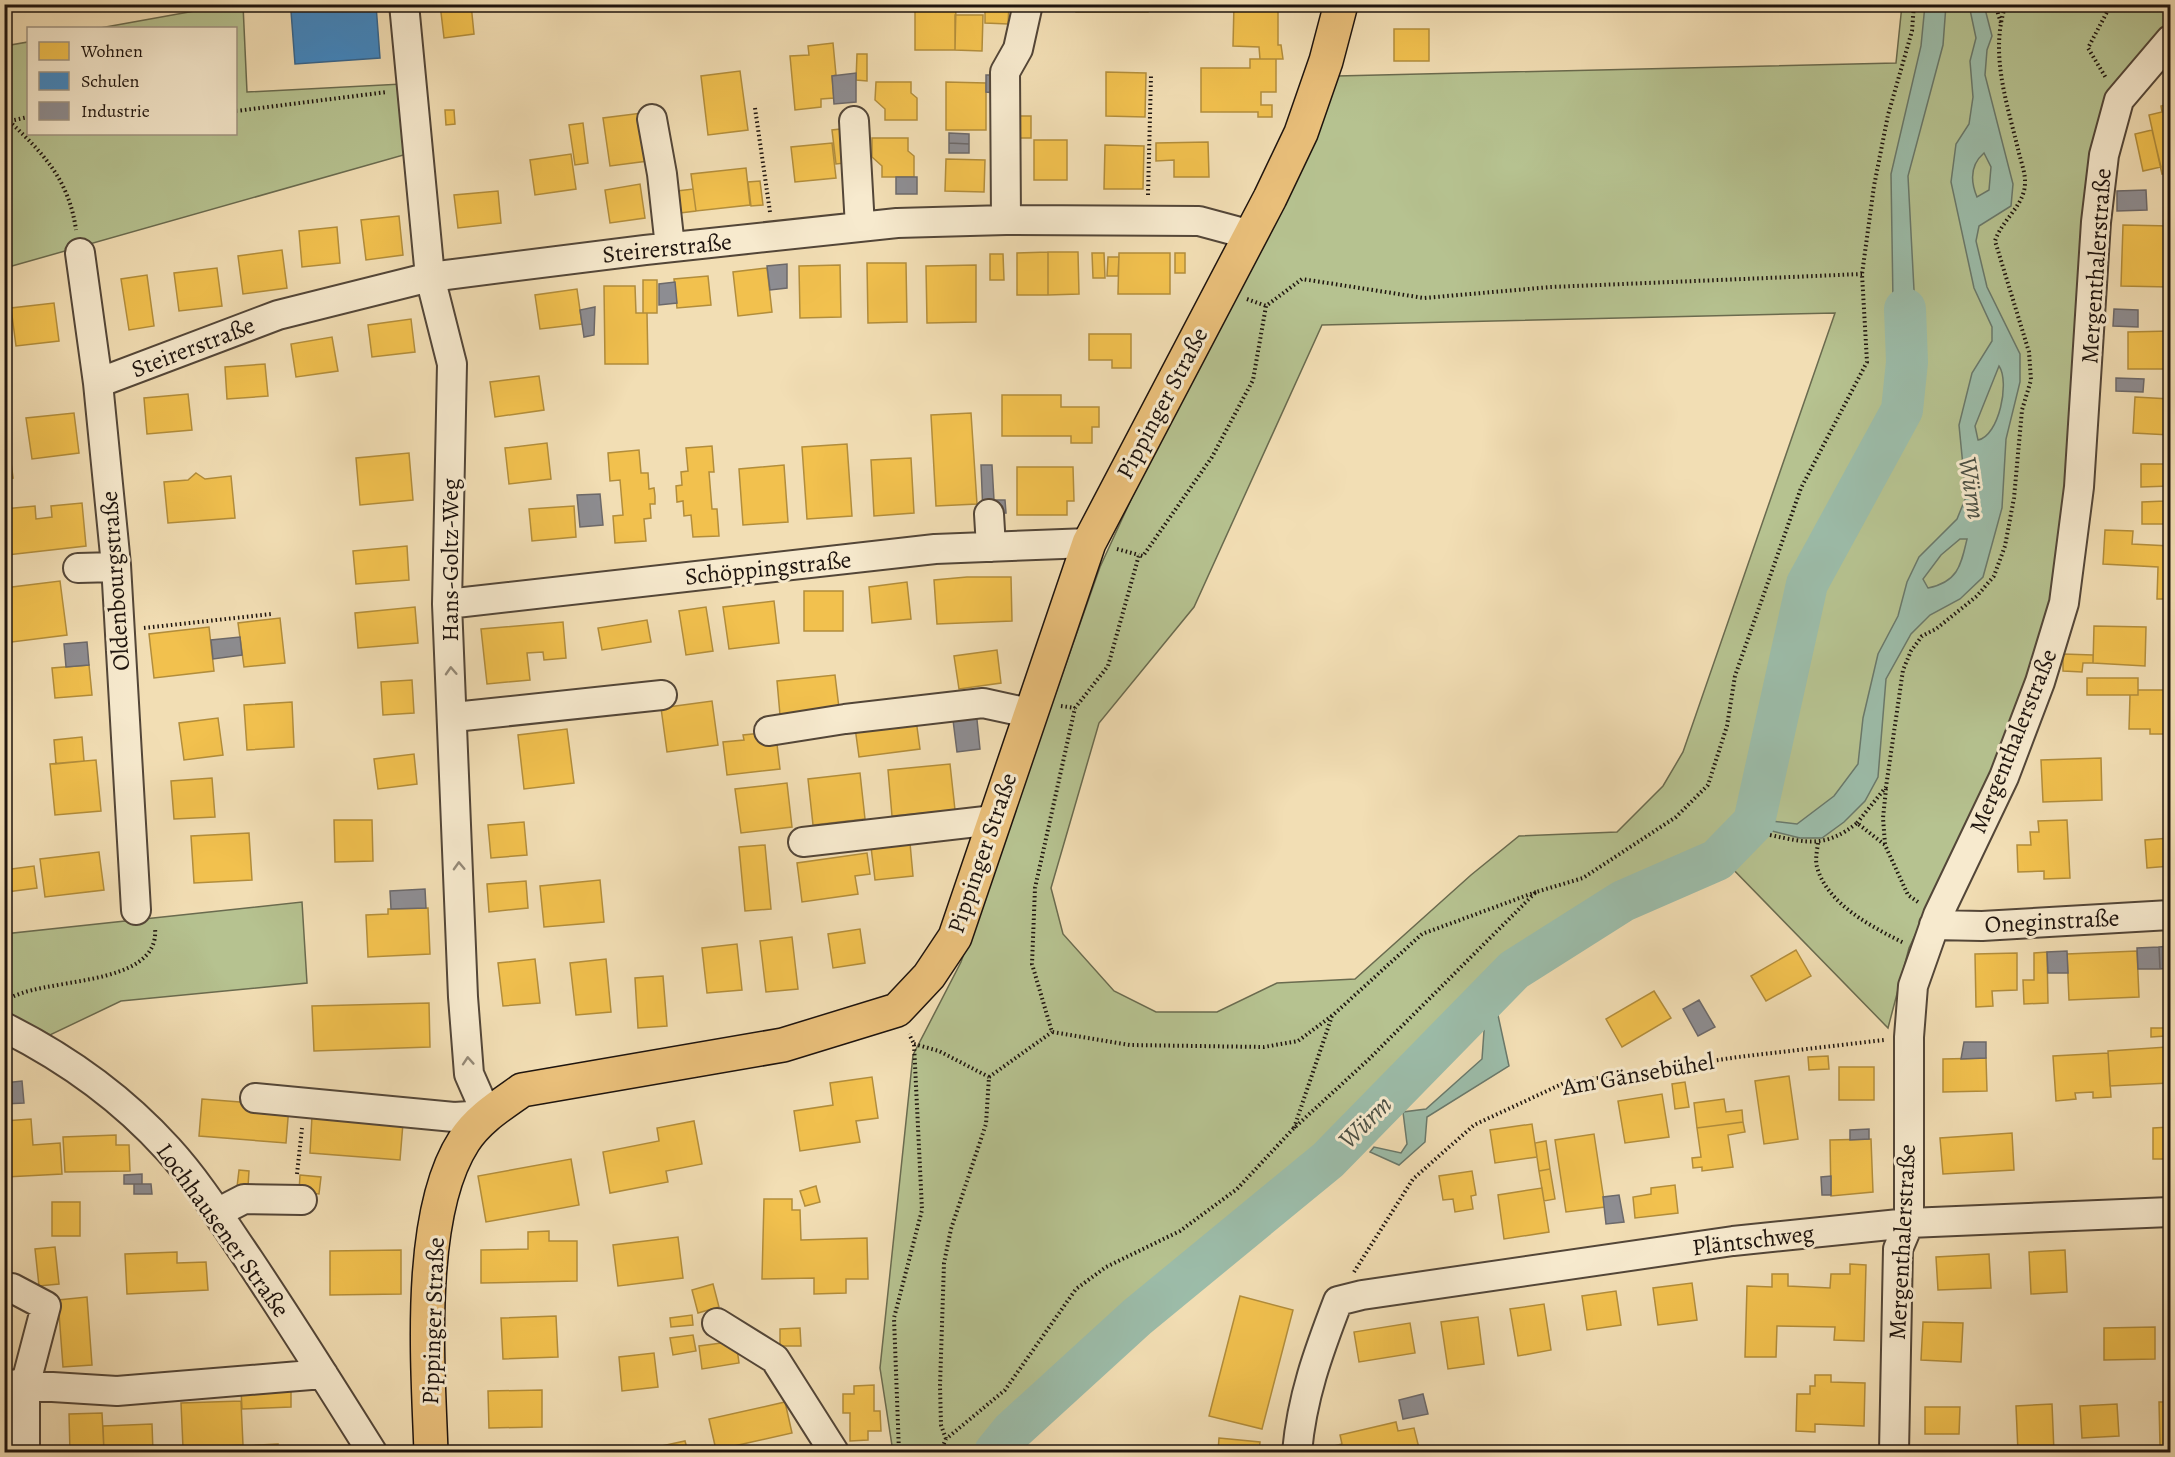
<svg xmlns="http://www.w3.org/2000/svg" width="2175" height="1457" font-family="Alegreya,serif">
<rect width="100%" height="100%" fill="#f2deb4"/>
<filter id="stains"><feTurbulence type="fractalNoise" baseFrequency=".00333" numOctaves="4"/><feColorMatrix values="0 0 0 0 .2 0 0 0 0 .09 0 0 0 0 .02 0 0 0 .5 -.17"/></filter>
<radialGradient id="worn" r=".72"><stop offset=".6" stop-color="#630" stop-opacity="0"/><stop offset="1" stop-color="#630" stop-opacity=".3"/></radialGradient>
<path fill="#b6c290" stroke="#6a6b4f" stroke-width="1.5" fill-rule="evenodd" d="M228,5H243L247,92L402,84L407,154L5,268V46L28,42V134H236V28H100Z
M1902,5H2170V24L2111,102L2055,614L2009,737L1909,948L1888,1028L1723,859L1633,900L1510,974L1368,1124L1157,1317L1016,1430L1006,1452H893L880,1368L913,1055L961,962L1100,567L1175,404L1337,76L1896,63ZM1835,313L1683,752L1663,786L1617,832L1519,836L1471,875L1355,979L1277,983L1217,1012H1156L1114,991L1063,934L1051,888L1099,723L1194,607L1322,325Z
M302,902L307,983L121,1001L50,1035L9,1014L5,1006L4,934Z"/>
<path fill="#9cbca9" stroke="#6a796b" stroke-width="1.5" fill-rule="evenodd" d="M1925,5H1946L1943,45L1908,176L1918,366H1894L1891,174L1921,46Z
M1969,5H1984L1992,36L1987,50L1985,75L2013,184L2011,206L1979,226L1976,241L1987,287L2020,354V382L2006,439L2002,508L1983,577L1960,599L1930,615L1911,634L1886,679L1878,777L1865,801L1844,822L1822,838H1800L1772,831H1757L1762,820L1797,824L1834,796L1858,764L1863,718L1878,654L1898,616L1907,582L1919,557L1957,519L1966,497L1959,425L1972,373L1992,341V327L1974,288L1951,182L1956,144L1969,124L1973,97L1970,61L1976,38ZM1984,153L1991,167L1989,190L1977,197C1970,180 1970,165 1984,153ZM1999,366C2010,382 1999,436 1978,440L1975,426ZM1960,539H1967C1961,565 1958,582 1928,588L1923,579L1941,555Z
M1496,1006L1509,1066L1427,1117L1425,1142L1399,1165L1370,1152L1374,1147L1401,1153L1407,1144L1403,1112L1426,1109L1482,1059L1485,1017Z"/>
<path fill="#f2c14e" stroke="#b28d3b" stroke-width="1.5" d="M440,4H471L474,34L444,38Z
M915,4H956L955,50H915Z
M985,4H1009L1008,24L985,23Z
M1076,4H1148V12H1076Z
M1234,4H1278V45H1281L1283,59H1260L1259,47L1233,46Z
M955,15H983L982,51L955,50Z
M1394,29H1429V61H1394Z
M833,43L836,75L832,76L834,98L821,99V107L795,110L790,56L809,55L808,46Z
M857,54H867V81L856,80Z
M1250,59H1276V92H1261V105H1272V117H1258V112H1201V68H1250Z
M740,71L748,130L708,135L701,76Z
M1106,72L1146,73L1145,117L1106,116Z
M876,82H911V93L917,98V120H885V109L875,100Z
M946,82L986,83V130H946Z
M2170,104V172L2162,174L2149,115L2162,112L2161,106Z
M445,110H454L455,124L446,125Z
M642,113L648,161L610,166L603,118Z
M1015,116H1031V138H1015Z
M583,123L588,163L575,165L569,125Z
M849,128L853,162L836,164L832,130Z
M2152,130L2161,167L2143,171L2135,134Z
M872,138H908V151L914,156V177H882V166L872,157Z
M1034,140H1067V180H1034Z
M1208,142L1209,177H1174V160L1156,161V143Z
M832,143L836,178L795,182L791,147Z
M1105,145L1144,146L1143,189H1104Z
M571,154L576,189L535,195L530,160Z
M946,159L985,160L984,192L945,191Z
M746,168L750,205L696,211L691,174Z
M760,181L763,205L751,206L748,182Z
M640,184L645,218L610,223L605,190Z
M693,189L696,211L672,214L669,192Z
M498,191L501,223L458,228L454,195Z
M399,216L403,255L366,260L361,220Z
M2123,225L2170,226V287L2121,286Z
M337,227L340,263L302,267L299,231Z
M282,250L287,288L243,294L238,256Z
M1048,252H1078L1079,294L1048,295Z
M1048,252V295H1017V253Z
M1092,253H1104L1105,278H1093Z
M1119,253H1170V294H1118Z
M1175,253H1185V273H1175Z
M990,254H1003L1004,280H990Z
M1108,257H1119L1118,276H1107Z
M867,263H906L907,322L868,323Z
M840,265L841,317L800,318L799,266Z
M976,265V322L927,323L926,266Z
M217,268L222,306L179,311L174,273Z
M767,268L772,312L738,316L733,272Z
M147,275L154,326L129,330L121,279Z
M708,276L711,305L677,308L674,279Z
M643,280H657V313H643Z
M604,286H635L636,313H647L648,364H605Z
M577,289L582,324L540,329L535,295Z
M54,303L59,341L16,346L11,308Z
M411,319L415,352L372,357L368,325Z
M2170,331V369H2128V332Z
M1089,334H1131V368H1112V360H1089Z
M332,337L338,371L296,377L291,344Z
M265,364L268,396L227,399L225,367Z
M539,376L544,410L495,417L490,382Z
M188,394L192,430L147,434L144,398Z
M1002,395H1061V407H1099V427H1092V443H1071V436H1002Z
M2135,397L2170,399V435L2133,433Z
M74,413L79,453L32,459L26,418Z
M971,413L977,504L936,506L931,415Z
M4,429H7L13,478L4,479Z
M547,443L551,479L509,484L505,448Z
M847,444L852,516L807,519L802,447Z
M712,446L714,472H709L712,509H717L719,536L693,537L691,515L684,516L683,501L677,502L676,486L682,485L681,472L688,471L686,448Z
M639,450L641,473H648L649,489L654,488L655,496V504H650L651,518L644,519L646,541L615,543L613,516L623,515L620,480L610,481L608,453Z
M409,453L413,500L360,505L356,458Z
M911,458L914,513L874,516L871,460Z
M2141,464H2170V486L2141,487Z
M784,465L788,522L743,525L739,469Z
M1017,467H1073L1074,501H1067V515H1017Z
M196,473L205,479L231,476L235,518L168,523L164,482L188,480Z
M2165,486H2170V501H2165Z
M2165,501H2170V524H2142V502Z
M82,503L86,546L7,555L4,553V509L35,506L36,519L52,517L51,506Z
M574,506L576,537L532,541L529,509Z
M2105,530L2133,531L2132,544L2170,546V599H2157L2158,567L2103,564Z
M407,546L409,580L356,584L353,551Z
M967,577H1011L1012,621L937,624L934,580Z
M60,581L67,635L4,643V588Z
M907,582L911,619L872,623L869,587Z
M804,591H843V631H804Z
M774,601L779,643L729,649L723,607Z
M415,607L418,643L358,648L355,613Z
M706,607L713,651L686,655L679,611Z
M280,618L285,663L244,667L238,623Z
M647,620L651,642L602,650L598,628Z
M563,622L566,658L544,660L543,652L527,653L530,680L487,684L481,629Z
M2094,626L2146,627L2145,666L2093,663Z
M209,627L214,671L154,678L149,634Z
M997,650L1001,683L959,689L954,656Z
M2063,654L2093,655V663H2083L2082,672L2063,671Z
M89,665L92,695L55,698L52,668Z
M835,675L839,708L780,715L777,681Z
M2087,678H2138V695H2087Z
M412,680L414,713L383,715L381,682Z
M2138,690H2168V697H2170V734H2150V729H2129L2130,695H2138Z
M712,701L718,745L667,752L661,708Z
M292,702L294,747L247,750L244,705Z
M915,712L920,749L859,757L854,720Z
M218,718L223,755L184,760L179,723Z
M567,729L574,783L524,789L518,735Z
M763,733L776,736L780,769L727,775L723,742L744,740L743,735Z
M82,737L84,761L56,764L54,740Z
M414,754L417,784L378,789L374,759Z
M2101,758L2102,800L2043,802L2041,760Z
M96,760L101,811L55,815L50,764Z
M950,764L955,810L892,816L888,770Z
M860,773L865,819L813,825L808,779Z
M212,778L215,817L174,819L171,781Z
M787,783L792,827L741,833L735,789Z
M334,820H372L373,861L335,862Z
M2067,820L2070,878L2044,879V871L2018,872L2017,845H2031L2030,832H2039L2038,821Z
M524,822L527,855L491,858L488,825Z
M249,833L252,880L194,883L191,836Z
M2170,838V866L2147,868L2145,840Z
M910,843L913,876L875,880L871,847Z
M765,845L771,909L745,911L739,847Z
M99,852L104,890L45,897L40,859Z
M867,853L870,874L855,876L858,894L802,902L797,863Z
M34,866L37,888L7,892L4,870Z
M600,880L604,922L544,927L540,886Z
M526,881L528,908L489,912L487,884Z
M428,908L430,954L368,957L366,915L388,914V909Z
M860,929L865,963L833,968L828,934Z
M792,937L798,989L766,992L760,941Z
M737,944L742,990L707,993L702,948Z
M1796,950L1811,976L1766,1001L1751,976Z
M2137,951L2139,997L2069,1000L2067,954Z
M2047,952L2048,1003L2024,1004L2023,980H2034V953Z
M2017,953V990L1992,991L1993,1006L1976,1007L1975,954Z
M535,959L540,1003L503,1006L498,963Z
M606,959L611,1012L576,1015L570,963Z
M663,976L667,1026L638,1028L635,978Z
M1654,991L1671,1018L1622,1047L1606,1019Z
M429,1003L430,1047L314,1051L312,1006Z
M2151,1028H2166V1036L2151,1037Z
M2167,1047L2169,1083L2110,1086L2108,1051Z
M2108,1053L2111,1097L2093,1098V1092L2075,1093L2076,1099L2056,1101L2053,1056Z
M1828,1056L1829,1069L1809,1070L1808,1057Z
M1986,1058L1987,1091L1943,1092V1059Z
M1839,1067H1874V1100H1839Z
M1789,1076L1798,1139L1764,1144L1755,1081Z
M872,1077L878,1118L856,1121L860,1142L800,1151L794,1111L833,1105L830,1083Z
M1685,1082L1689,1107L1675,1109L1672,1084Z
M1662,1094L1669,1137L1625,1143L1618,1101Z
M202,1099L289,1106L286,1143L199,1136Z
M1724,1099L1726,1112L1742,1110L1743,1122L1697,1128L1694,1103Z
M312,1116L403,1123L400,1160L310,1153Z
M31,1119L33,1145L60,1143L62,1174L6,1177L4,1121Z
M694,1121L702,1164L666,1171L668,1182L610,1193L603,1152L659,1141L657,1128Z
M1743,1122L1745,1132L1728,1135L1733,1167L1702,1171V1167L1693,1168L1692,1158L1701,1157L1697,1128Z
M1532,1124L1537,1157L1495,1163L1490,1130Z
M2170,1127V1159H2153V1128Z
M2012,1133L2014,1170L1943,1174L1940,1138Z
M1594,1134L1605,1207L1566,1212L1555,1140Z
M116,1135V1145H129L130,1171L65,1172L63,1137Z
M1871,1139L1873,1192L1831,1196L1830,1140Z
M1546,1141L1550,1169L1539,1171L1535,1143Z
M571,1159L579,1205L486,1222L478,1176Z
M1550,1169L1555,1199L1544,1201L1539,1171Z
M239,1170L249,1171L248,1187H237Z
M1472,1171L1476,1195L1471,1196L1473,1209L1455,1212L1453,1199L1443,1200L1439,1176Z
M300,1175L321,1177L319,1194L299,1192Z
M1675,1185L1678,1213L1635,1218L1633,1197L1651,1194V1188Z
M816,1186L820,1202L805,1206L800,1191Z
M1542,1188L1549,1232L1504,1239L1498,1195Z
M764,1199H792V1210H800L801,1240L867,1238L868,1279H846V1293L814,1294V1278L762,1279Z
M52,1202H80V1236H52Z
M549,1231V1241H577V1281L481,1283V1250L528,1249V1232Z
M678,1237L683,1278L618,1286L613,1245Z
M55,1247L59,1284L39,1286L35,1249Z
M401,1250V1294L330,1295V1251Z
M2065,1250L2067,1292L2031,1294L2029,1252Z
M177,1252V1263L206,1262L208,1290L127,1294L125,1254Z
M1989,1254L1991,1288L1938,1290L1936,1257Z
M1850,1264L1866,1265L1864,1341L1834,1340L1835,1327L1777,1326L1776,1357H1745L1747,1286L1772,1287V1274H1788V1286L1830,1288L1831,1274H1850Z
M1692,1283L1697,1320L1658,1325L1653,1288Z
M713,1284L719,1307L698,1313L692,1290Z
M1616,1291L1621,1325L1587,1330L1582,1296Z
M1240,1296L1293,1310L1262,1429L1209,1416Z
M87,1297L92,1365L63,1367L58,1300Z
M1544,1304L1551,1350L1518,1356L1510,1309Z
M692,1315L693,1325L671,1327L670,1318Z
M556,1316L558,1357L503,1359L501,1318Z
M1478,1317L1484,1364L1448,1369L1441,1322Z
M1923,1322L1963,1323L1961,1362L1921,1360Z
M1410,1323L1415,1353L1359,1362L1354,1332Z
M2155,1327V1359L2104,1360V1328Z
M800,1328L801,1346H780V1329Z
M693,1335L696,1351L673,1355L670,1338Z
M736,1341L739,1363L702,1369L699,1346Z
M654,1353L658,1387L622,1391L619,1357Z
M1815,1375H1831V1382L1865,1383L1864,1426L1815,1424V1432L1796,1431L1797,1394H1810V1386H1815Z
M874,1385V1411H880L881,1431H868V1440L850,1441V1413H843V1394H854V1386Z
M291,1388V1407L242,1409L241,1390Z
M542,1390V1427L489,1428L488,1391Z
M241,1401L243,1445L183,1448L181,1403Z
M785,1402L792,1433L716,1450L709,1419Z
M2159,1402H2170V1446H2160Z
M2052,1404L2054,1452H2018L2016,1406Z
M2117,1404L2119,1436L2082,1438L2080,1406Z
M1925,1407H1960L1959,1434H1925Z
M102,1413L104,1451L70,1452L69,1414Z
M1396,1422L1398,1431L1414,1428L1420,1452H1328L1326,1448L1342,1444L1340,1435Z
M152,1424L153,1452H104L103,1426Z
M1219,1438L1260,1442L1259,1452H1218Z
M685,1441L688,1452H653L652,1448Z
M278,1444V1452H205V1448Z"/>
<path fill="#3f88c5" stroke="#35658e" stroke-width="1.5" d="M376,5L380,58L295,64L291,11Z"/>
<path fill="#8d8d92" stroke="#6c696a" stroke-width="1.5" d="M856,73V102L834,104L832,76Z
M986,75H995V93L986,92Z
M949,133L969,134V144L949,143Z
M949,143L969,144V153H949Z
M896,177H917V194H896Z
M2146,190L2147,210L2117,211V191Z
M787,264V288L770,290L767,266Z
M675,282L677,303L659,305V284Z
M595,307L594,335L584,337L580,310Z
M2114,309L2138,310V327L2113,326Z
M2116,378L2144,379L2143,392L2116,391Z
M981,465H992L994,500H1005L1006,513L983,514Z
M600,494L603,525L580,527L577,495Z
M240,637L242,655L213,659L211,640Z
M87,642L89,665L66,667L64,644Z
M976,710L980,749L957,752L952,712Z
M425,889L426,908L391,909L390,891Z
M2170,946V968L2160,969L2159,947Z
M2159,947L2160,969H2138L2137,948Z
M2067,951L2068,973H2048L2047,952Z
M1699,1000L1715,1027L1698,1036L1683,1009Z
M1964,1042H1986V1058L1961,1059Z
M22,1081L24,1103L4,1104V1083Z
M1869,1129V1139L1850,1140V1130Z
M142,1174V1184H124V1175Z
M1831,1176V1195H1822L1821,1177Z
M134,1184H151L152,1194H134Z
M1619,1195L1624,1222L1606,1224L1603,1197Z
M1423,1394L1428,1414L1403,1419L1399,1400Z"/>
<g fill="none" stroke-linecap="round" stroke-linejoin="round">
<path stroke="#6a796b" stroke-width="7" d="M1754,822L1769,826"/>
<path stroke="#9cbca9" stroke-width="42" d="M995,1452L1012,1431L1137,1317L1328,1160L1514,970L1623,901L1717,860L1754,822L1807,584L1902,410L1907,362L1905,309"/>
<g stroke="#534638" stroke-width="32">
<path id="minor" d="M652,119L662,174L670,247
M854,121L860,227
M1006,220L1005,72L1018,49L1028,4
M80,253L98,383L116,565L136,910
M98,383L278,315L430,277L645,250L897,223L1006,220L1199,221L1251,235
M989,514L991,547
M78,568L116,567
M447,604L935,549L1089,543
M454,717L662,695
M769,731L845,719L983,703L1029,713
M803,842L994,820
M1934,925L1982,926L2170,915
M4,1027C66,1058 122,1098 168,1149C199,1183 223,1222 249,1260C291,1323 332,1388 372,1452
M255,1098L454,1117L487,1115L469,1074L463,997L447,604L452,364L430,277L404,4
M217,1213L244,1199L302,1200
M12,1288L46,1306L25,1386V1452
M717,1323L775,1359L834,1452
M4,1384L117,1391L323,1374
M1297,1452C1302,1397 1318,1353 1338,1301L1362,1295L1733,1241L1909,1223L2170,1212
M1894,1452L1898,1249L1909,1223V1037L1913,986L1938,915L2004,777L2040,682L2064,603L2079,487L2096,222L2104,155L2119,100L2170,40"/>
</g>
<g stroke="#1e140e" stroke-width="36">
<path id="major" d="M431,1452C428,1366 416,1215 464,1141C478,1119 501,1105 522,1090L783,1045L897,1010L929,976L955,937L1089,543L1270,198L1301,133L1326,61L1341,4"/>
</g>
<path stroke="#1e140e" stroke-width="4" stroke-dasharray="1.5 3" stroke-linecap="butt" d="M1995,4L2001,23
M2105,4L2107,12L2088,48L2106,78
M4,107L9,121L4,122
M755,108L770,212
M236,111L387,92
M9,121C44,154 69,180 76,230
M10,121L28,117
M1148,195L1151,76
M1247,299L1266,306
M1117,549L1139,555
M144,628L271,614
M1061,706L1075,708
M1857,823L1886,787L1903,670L1911,651L1922,636L1936,629L1977,596L1994,576L2005,546L2014,498L2022,410L2031,380L2029,352L1995,241C2002,219 2026,205 2025,181C2025,171 2020,159 2018,149C2007,103 1989,52 2006,4
M1770,835C1807,843 1826,848 1857,823L1885,845L1908,895L1918,902
M1818,843C1817,851 1815,860 1817,867C1827,904 1872,927 1904,943
M1885,844L1883,818L1886,789
M1536,892L1422,934L1333,1015L1298,1041L1264,1047L1130,1045L1052,1032L1032,964L1035,888L1075,708L1108,666L1139,555L1143,556L1212,457L1253,380L1266,306L1302,279L1424,298L1551,287L1862,274
M6,1001C36,976 161,990 155,928
M914,1044L939,1051L989,1077L986,1124L951,1229L944,1263L940,1386L941,1425L946,1439
M989,1077L1052,1032
M1294,1128L1332,1016
M297,1174L302,1128
M1354,1272L1413,1179L1474,1125L1564,1083L1738,1057L1884,1040
M899,1452L894,1318L922,1210L914,1044L909,1034
M940,1452L946,1439L1005,1390L1076,1289L1106,1267L1180,1231L1237,1189L1293,1129L1368,1060L1536,892L1583,878L1676,817L1708,785L1727,726L1735,676L1801,488L1867,362L1862,274L1874,186L1888,115L1912,31L1914,4"/>
<use href="#minor" stroke="#f7eace" stroke-width="28"/>
<use href="#major" stroke="#e9bf7a" stroke-width="33"/>
</g>
<defs><path id="oneway-chevron" d="M-2-3.5L2.5 0L-2 3.5" fill="none" stroke-width="1.6" stroke-linecap="round" stroke-linejoin="round" transform="scale(1.5)"/></defs>
<g stroke="#958a78">
<use href="#oneway-chevron" transform="translate(451 671) rotate(-93)"/>
<use href="#oneway-chevron" transform="translate(459 866) rotate(-92)"/>
<use href="#oneway-chevron" transform="translate(468 1061) rotate(-94)"/>
</g>
<g text-anchor="middle" dominant-baseline="central" stroke-width="6" stroke-linejoin="round" paint-order="stroke">
<g font-size="24" fill="#1e140e" stroke="#f7eace">
<text transform="translate(667 248) rotate(-6)">Steirerstraße</text>
<text transform="translate(2096 266) rotate(-86)">Mergenthalerstraße</text>
<text transform="translate(193 347) rotate(-21)">Steirerstraße</text>
<text transform="translate(1162 403) rotate(-62)">Pippinger Straße</text>
<text transform="translate(450 560) rotate(-90)">Hans-Goltz-Weg</text>
<text transform="translate(768 568) rotate(-6)">Schöppingstraße</text>
<text transform="translate(115 581) rotate(-94)">Oldenbourgstraße</text>
<text transform="translate(2013 741) rotate(-68)">Mergenthalerstraße</text>
<text transform="translate(982 853) rotate(-71)">Pippinger Straße</text>
<text transform="translate(2052 921) rotate(-3)">Oneginstraße</text>
<text transform="translate(1638 1074) rotate(-10)">Am Gänsebühel</text>
<text transform="translate(223 1230) rotate(54)">Lochhausener Straße</text>
<text transform="translate(1753 1240) rotate(-7)">Pläntschweg</text>
<text transform="translate(1902 1242) rotate(-87)">Mergenthalerstraße</text>
<text transform="translate(433 1321) rotate(-88)">Pippinger Straße</text>
</g>
<g font-size="26" font-style="italic" fill="#4a4f44" stroke="#f7eace">
<text transform="translate(1972 488) rotate(81)">Würm</text>
<text transform="translate(1365 1122) rotate(-45)">Würm</text>
</g>
</g>
<rect width="2175" height="1457" fill="none" stroke="#f2deb4" stroke-width="24"/>
<rect x="6" y="6" width="2163" height="1445" fill="none" stroke="#1e140e" stroke-width="3"/>
<rect x="12" y="12" width="2151" height="1433" fill="none" stroke="#1e140e" stroke-width="1.5"/>
<rect x="27" y="27" width="210" height="108" fill="#f7eace" stroke="#a09481" stroke-width="1.5"/>
<rect x="39" y="42" width="30" height="18" fill="#f2c14e" stroke="#a09481" stroke-width="1.5"/>
<text x="81" y="57" font-size="18" fill="#1e140e">Wohnen</text>
<rect x="39" y="72" width="30" height="18" fill="#3f88c5" stroke="#a09481" stroke-width="1.5"/>
<text x="81" y="87" font-size="18" fill="#1e140e">Schulen</text>
<rect x="39" y="102" width="30" height="18" fill="#8d8d92" stroke="#a09481" stroke-width="1.5"/>
<text x="81" y="117" font-size="18" fill="#1e140e">Industrie</text>
<rect width="100%" height="100%" filter="url(#stains)"/>
<rect width="100%" height="100%" fill="url(#worn)"/>
</svg>
